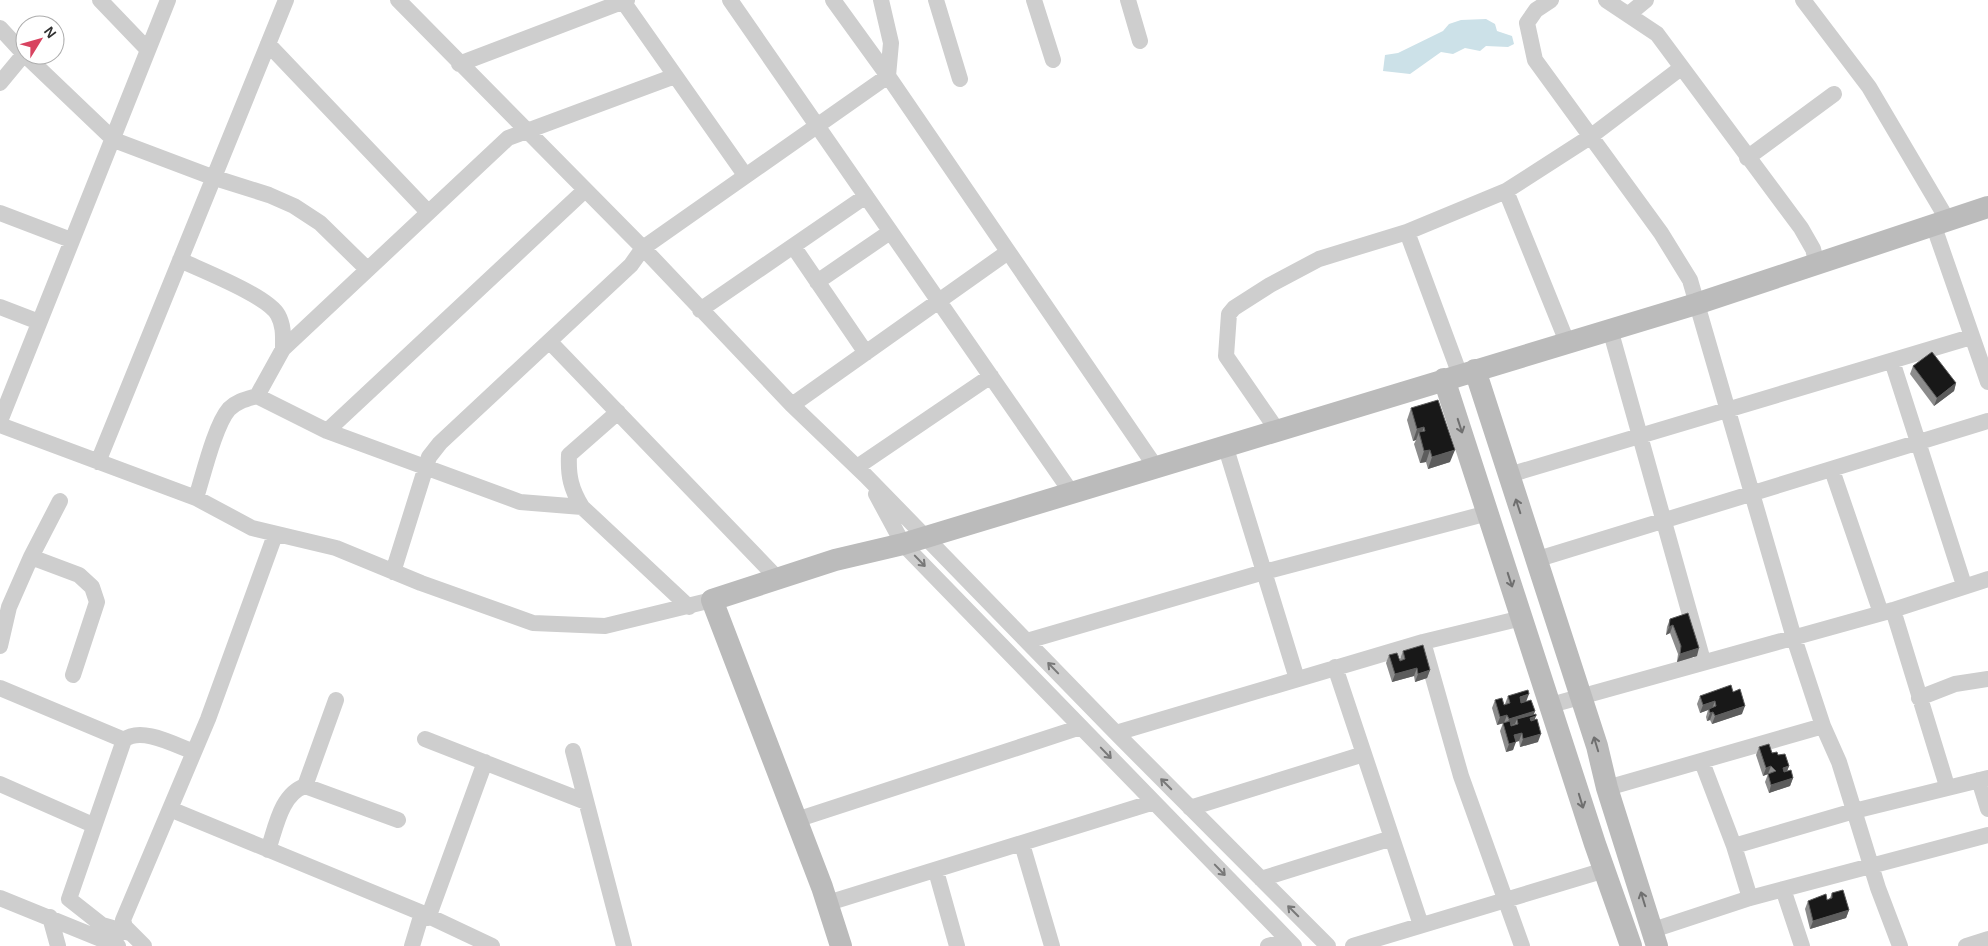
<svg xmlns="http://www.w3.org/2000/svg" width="1988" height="946" font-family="Helvetica,sans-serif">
<rect width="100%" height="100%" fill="#fff"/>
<path fill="#cce1e8" d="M1486,19L1495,24L1497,31L1512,36L1514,44L1508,47L1486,46L1480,51L1465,48L1453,54L1441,52L1410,74L1383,71L1385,55L1398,53L1443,31L1449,24L1461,20Z"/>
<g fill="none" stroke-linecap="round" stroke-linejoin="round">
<path stroke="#cecece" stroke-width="16" d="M100,0L148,50
M398,0L643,248L792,405L866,476L1116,733L1328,946
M622,0L745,175
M730,0L1071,492
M833,0L888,76L1155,466
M936,0L960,79
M1034,0L1053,60
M1128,0L1140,41
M1551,0L1536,10L1527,23L1535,60L1661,233L1690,280L1794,638L1823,726L1839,762L1878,888L1900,946
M1606,0L1657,34L1801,228L1813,249L1817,264
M1803,0L1869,87L1947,219
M1629,14L1646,0
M0,28L25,55
M268,44L428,212
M25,55L114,140L212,177L269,195L294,206L320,223L367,269
M459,64L627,0
M0,83L24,54
M1747,158L1834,94
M1506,191L1567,342
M0,213L71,240
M1933,224L1988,382
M793,246L866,353
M180,260C201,270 268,296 278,315C284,326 283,337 283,349
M817,282L890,232
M0,307L39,322
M700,310L866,196
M1610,329L1703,661
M550,342L779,580
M1892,361L1964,585
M1460,375L1407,232L1506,191L1590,137L1681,68
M257,396L327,431L520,502L582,507
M792,405L1008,252
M618,412L569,455C568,476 571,489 582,507L689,607
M0,421L168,0
M0,425L196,498L252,528L336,548L421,583L533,623L605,626L712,600
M1277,430L1226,356L1229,314L1234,308L1270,285L1319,259L1407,232
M327,431L584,191
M1225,445L1297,679
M98,462L286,0
M857,467L991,376
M1832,470L1881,613
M1509,475L1971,337
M876,494L903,544L1294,946
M196,498C203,476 215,425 229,409C237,401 247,399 257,396L283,349L508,138L675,76
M31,557L79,575L92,587L97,602L73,675
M1535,560L1988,421
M393,572L429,457L440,443L631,265L643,248L888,76L891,43L881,0
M1893,610L1947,786
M1027,641L1264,572L1488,513
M1423,642L1461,776L1522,946
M0,646L9,607L31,557L60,501
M1335,667L1421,925
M0,688L124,740
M1919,698L1955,684L1988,679
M1551,705L1893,610L1988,579
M1116,733L1423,642L1522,618
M425,739L586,802
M573,751L624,946
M1702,762L1734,846L1750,898
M1979,780L1988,809
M0,784L93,825
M305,786L336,700
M1607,788L1823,726
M1190,808L1364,754
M170,809L422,913L492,946
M796,820L1081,727
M1022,844L1052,946
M1734,846L1854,811L1988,778
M268,850C276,827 281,794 305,786L398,820
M936,871L957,946
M1261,879L1392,838
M1783,889L1802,946
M0,898L118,946
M828,903L1154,802
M50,917L58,946
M428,918L485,762
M1653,930L1750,898L1988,835
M130,933L102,925L69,899L124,740C141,726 175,745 194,752
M144,946L125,927L123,920L208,719L275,535
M412,946L422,913
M1268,946L1288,940
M1353,946L1605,870
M1966,946L1988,939"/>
<path stroke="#bbb" stroke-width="22" d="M1475,370L1597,746L1607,788L1657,946
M1444,379L1595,844L1631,946
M841,946L822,887L712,600L835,560L903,544L1696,304L1988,207"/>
</g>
<path fill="#8c8c8c" d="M1913,366L1956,383L1954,391L1934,406L1910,374Z
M1411,408L1450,462L1428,469L1426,462L1420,463L1414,444L1416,440L1413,441L1407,420Z
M1670,619L1697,656L1677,662L1678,654L1670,633L1666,635L1667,627Z
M1403,651L1430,670L1427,678L1415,682L1414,676L1392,682L1386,663L1389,655L1400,659Z
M1733,692L1742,714L1712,724L1710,720L1707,721L1706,717L1708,710L1700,713L1697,704L1700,696Z
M1508,696L1527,701L1535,711L1534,714L1538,742L1520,747L1519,741L1515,742L1513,750L1506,752L1500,731L1503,723L1497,725L1492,708L1495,700L1504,705L1505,704Z
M1759,747L1778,755L1789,766L1787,771L1793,778L1790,786L1769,793L1765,782L1768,774L1763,776L1756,755Z
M1832,893L1849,910L1846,918L1810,929L1805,909L1808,901L1827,900L1830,898Z"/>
<path fill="#5d5d5d" d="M1956,383L1954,391L1934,406L1937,398Z
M1424,427L1420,438L1419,432L1416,440L1413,441L1417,429Z
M1430,450L1426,462L1420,463L1424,451Z
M1455,450L1450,462L1428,469L1432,457Z
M1673,625L1670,633L1666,635L1669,627Z
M1699,648L1697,656L1677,662L1680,654Z
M1417,668L1414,676L1392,682L1395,674Z
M1430,670L1427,678L1415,682L1418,674Z
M1529,694L1526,702L1517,705L1520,697Z
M1715,701L1712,709H1709L1708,710L1700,713L1703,705Z
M1745,706L1742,714L1712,724L1715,716Z
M1535,711L1532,718L1536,716L1533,725L1517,719L1515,724L1506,727L1509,719Z
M1713,712L1710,720L1707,721L1710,713Z
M1507,715L1504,723L1497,725L1500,717Z
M1522,733L1519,741L1511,743L1514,735Z
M1541,734L1538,742L1520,747L1523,739Z
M1516,742L1513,750L1506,752L1509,744Z
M1771,766L1768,774L1763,776L1766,768Z
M1789,766L1786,774L1780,776L1783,768Z
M1793,778L1790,786L1769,793L1771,785Z
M1849,910L1846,918L1810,929L1813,921Z"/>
<path fill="#181818" stroke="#5d5d5d" d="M1932,352L1956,383L1937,398L1913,366Z
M1438,400L1455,450L1432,457L1430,450L1424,451L1419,432L1425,431L1424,427L1417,429L1411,408Z
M1688,613L1699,648L1680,654L1681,646L1673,625L1669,627L1670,619Z
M1423,645L1430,670L1418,674L1417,668L1395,674L1389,655L1397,653L1400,661L1405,659L1403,651Z
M1731,685L1733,692L1740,689L1745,706L1715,716L1713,712L1710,713L1709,709L1716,706L1715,701L1703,705L1700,696Z
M1528,690L1529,694L1520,697L1521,703L1531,700L1535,711L1509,719L1507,715L1500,717L1495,700L1502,698L1504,705L1510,703L1508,696Z
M1536,714V716L1530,718L1531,721L1537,719L1541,734L1523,739L1522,733L1514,735L1516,742L1509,744L1503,723L1510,721L1511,726L1518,724L1517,719Z
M1769,744L1772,753L1777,752L1778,755L1785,754L1789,766L1783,768L1784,772L1791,770L1793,778L1771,785L1768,774L1776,771L1771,766L1766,768L1759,747Z
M1843,890L1849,910L1813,921L1808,901L1826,894L1827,900L1832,898V893Z"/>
<defs><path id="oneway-shaft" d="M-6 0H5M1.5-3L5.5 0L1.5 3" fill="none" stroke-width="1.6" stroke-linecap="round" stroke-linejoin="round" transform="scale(1.25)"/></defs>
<g stroke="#6f6f6f">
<use href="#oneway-shaft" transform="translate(1460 426) rotate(72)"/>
<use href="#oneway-shaft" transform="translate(1518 506) rotate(-108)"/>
<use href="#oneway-shaft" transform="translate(1510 580) rotate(72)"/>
<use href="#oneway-shaft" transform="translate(1596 744) rotate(-107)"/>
<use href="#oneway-shaft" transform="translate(1581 801) rotate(73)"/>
<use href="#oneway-shaft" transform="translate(1643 899) rotate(-107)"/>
</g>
<g stroke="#787878">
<use href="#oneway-shaft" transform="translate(920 561) rotate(46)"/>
<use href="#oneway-shaft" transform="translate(1053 668) rotate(-134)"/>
<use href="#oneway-shaft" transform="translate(1106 753) rotate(46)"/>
<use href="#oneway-shaft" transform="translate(1166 784) rotate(-135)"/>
<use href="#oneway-shaft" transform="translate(1220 870) rotate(46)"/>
<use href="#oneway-shaft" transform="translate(1293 911) rotate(-135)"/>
</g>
<g transform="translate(40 40) rotate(53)"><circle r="24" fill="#ffffff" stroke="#adadad"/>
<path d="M0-4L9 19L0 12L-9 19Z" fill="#d84360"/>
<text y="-8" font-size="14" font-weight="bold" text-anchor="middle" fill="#313131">N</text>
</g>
</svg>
